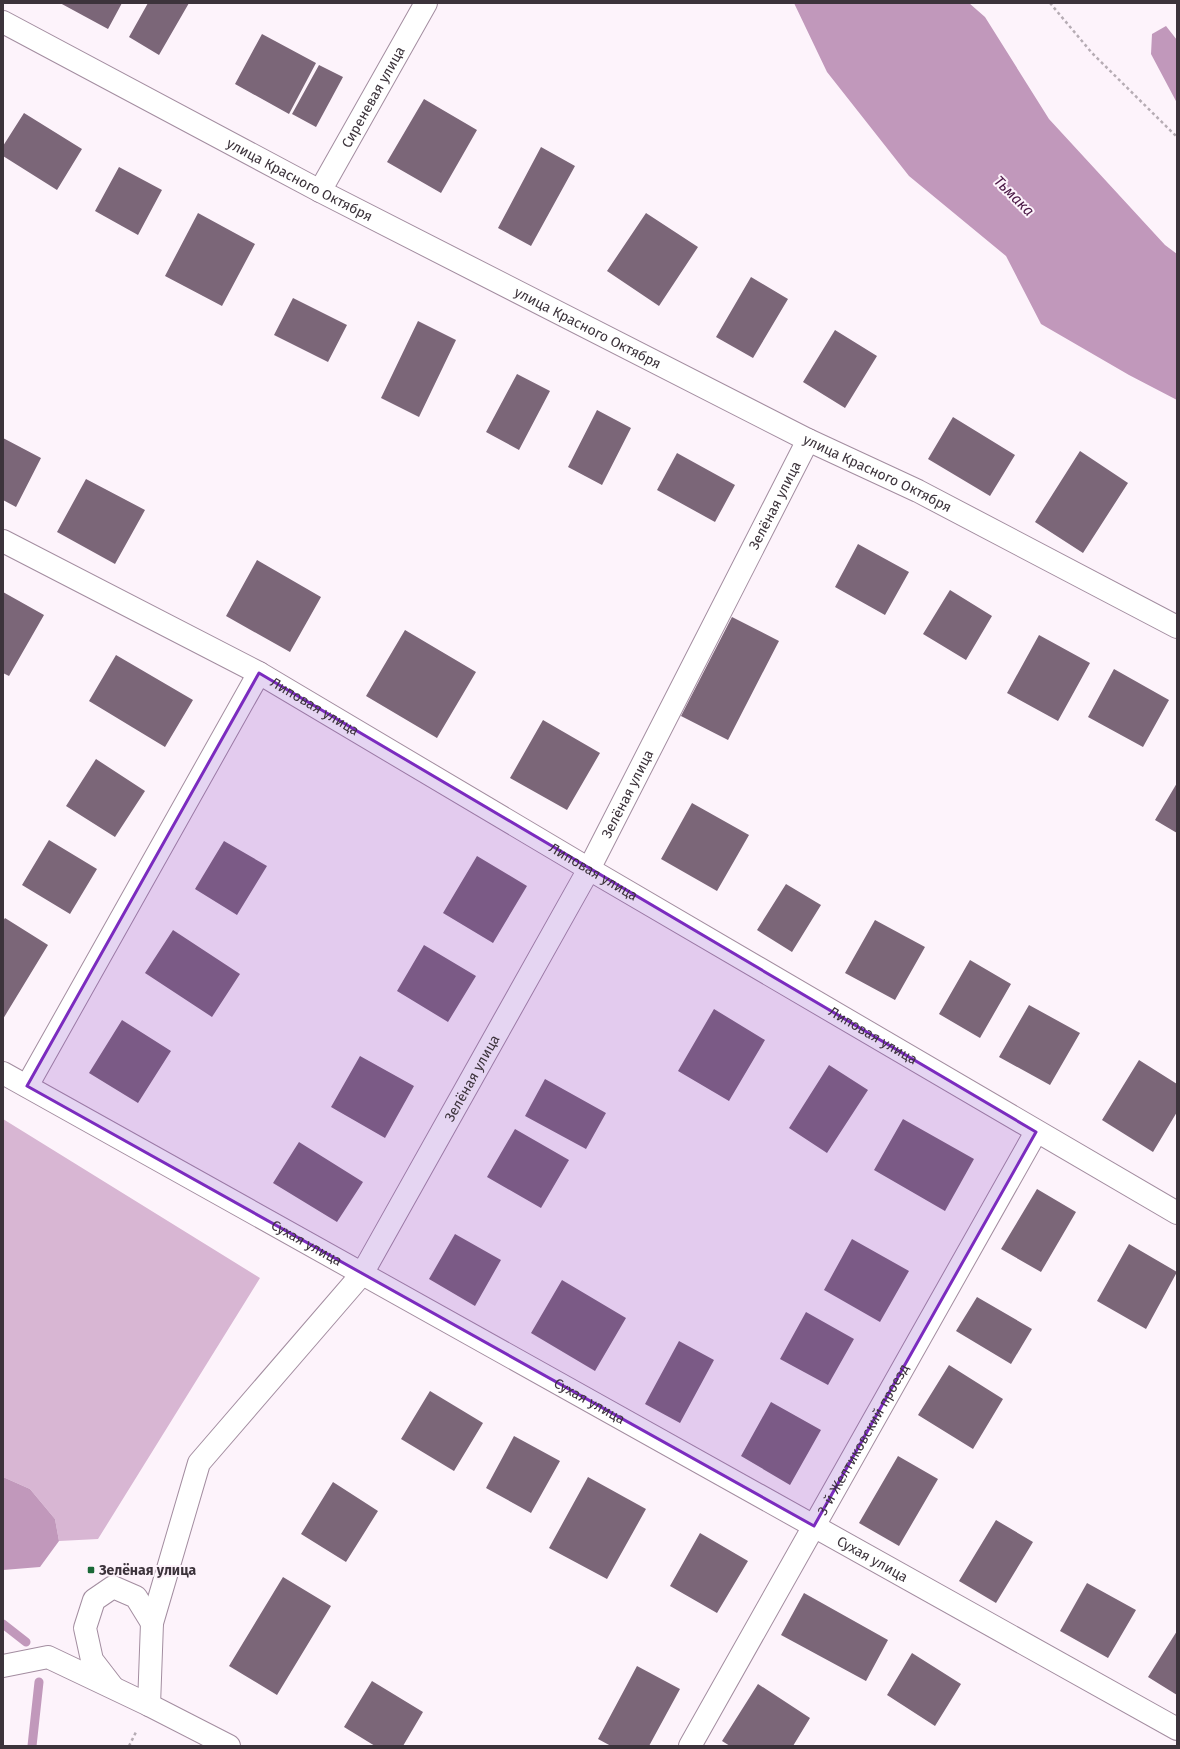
<svg xmlns="http://www.w3.org/2000/svg" width="1180" height="1749" font-family="'Fira Sans',sans-serif">
<rect width="100%" height="100%" fill="#fdf3fb"/>
<path fill="#d8b6d3" d="M3,1119L260,1278L98,1539L59,1541L55,1519L30,1489L3,1477Z"/>
<path fill="#c198bb" d="M794,3H969L985,17L1049,119L1165,245L1177,254V400L1129,375L1041,324L1006,256L909,176L827,72Z
M1166,26L1177,40V103L1151,54L1152,34Z
M3,1477L30,1489L55,1519L59,1541L40,1567L3,1570Z"/>
<g fill="none" stroke-linecap="round" stroke-linejoin="round">
<path stroke="#c198bb" stroke-width="9" d="M3,1624L26,1642
M32,1746L39,1682"/>
</g>
<path fill="#7b6678" d="M60,3H122L108,29Z
M148,3H189L159,55L129,37Z
M262,34L316,63L289,114L235,84Z
M319,65L343,77L316,127L292,114Z
M424,99L477,130L441,193L387,162Z
M24,113L82,149L57,190L3,156V146Z
M541,147L575,166L531,246L498,228Z
M119,167L162,190L138,235L95,211Z
M198,213L255,244L222,306L165,276Z
M646,213L698,247L659,306L607,271Z
M751,277L788,299L753,358L716,337Z
M293,298L347,325L328,362L274,335Z
M418,321L456,340L419,417L381,398Z
M835,330L877,356L845,408L803,382Z
M517,374L550,391L519,450L486,432Z
M597,410L631,428L602,485L568,467Z
M953,417L1015,455L990,496L928,459Z
M3,438L41,458L16,507L3,500Z
M1080,451L1128,483L1083,553L1035,522Z
M677,453L735,485L715,522L657,490Z
M86,479L145,510L115,564L57,532Z
M858,544L909,572L885,615L835,587Z
M257,560L321,597L290,652L226,616Z
M950,590L992,616L966,660L923,634Z
M3,592L44,615L9,676L3,673Z
M732,617L779,641L728,740L681,716Z
M405,630L476,672L437,738L366,696Z
M1039,635L1090,663L1058,721L1007,693Z
M116,655L193,700L165,747L89,701Z
M1114,669L1169,700L1143,747L1088,717Z
M543,720L600,753L567,810L510,778Z
M96,759L145,791L115,837L66,806Z
M1177,783V833L1155,820Z
M692,803L749,835L717,891L661,859Z
M49,840L97,869L70,914L22,885Z
M224,841L267,866L237,915L195,889Z
M477,856L527,886L493,943L443,913Z
M786,884L821,905L792,952L757,930Z
M5,918L48,945L3,1019V921Z
M875,920L925,947L895,1000L845,973Z
M173,930L240,974L212,1017L145,973Z
M424,945L476,976L448,1022L397,991Z
M970,960L1011,984L980,1038L939,1014Z
M1029,1005L1080,1033L1050,1085L999,1057Z
M714,1009L765,1040L729,1101L678,1071Z
M122,1020L171,1051L138,1103L89,1073Z
M360,1056L414,1086L385,1138L331,1107Z
M1139,1060L1177,1084V1112L1153,1152L1102,1120Z
M829,1065L868,1090L827,1153L789,1128Z
M545,1079L606,1113L586,1149L525,1116Z
M903,1119L974,1159L945,1211L874,1170Z
M515,1129L569,1160L541,1208L487,1177Z
M299,1142L363,1182L337,1222L273,1183Z
M1037,1189L1076,1212L1041,1272L1001,1249Z
M455,1234L501,1260L475,1306L429,1279Z
M852,1239L909,1271L880,1322L824,1290Z
M1129,1244L1177,1272L1146,1329L1097,1301Z
M562,1280L626,1318L595,1371L531,1333Z
M977,1297L1032,1329L1011,1364L956,1331Z
M806,1312L854,1339L828,1385L780,1359Z
M679,1341L714,1360L680,1423L645,1404Z
M949,1365L1003,1399L973,1449L918,1415Z
M430,1391L483,1423L454,1471L401,1439Z
M771,1402L821,1430L790,1485L741,1456Z
M514,1436L560,1461L531,1513L486,1488Z
M898,1456L938,1479L899,1546L859,1523Z
M588,1477L646,1509L607,1579L549,1548Z
M333,1482L378,1511L346,1562L301,1534Z
M996,1520L1033,1542L996,1603L959,1581Z
M700,1533L748,1561L717,1613L670,1586Z
M283,1577L331,1606L277,1695L229,1666Z
M1087,1583L1136,1610L1108,1658L1060,1631Z
M804,1593L888,1640L866,1681L781,1635Z
M1177,1631V1695L1148,1677Z
M912,1653L961,1684L935,1726L887,1695Z
M637,1666L680,1689L649,1746H611L598,1739Z
M372,1681L423,1712L403,1746H375L344,1727Z
M758,1684L810,1718L793,1746H730L722,1741Z"/>
<g fill="none" stroke-linecap="round" stroke-linejoin="round">
<g stroke="#a38da0" stroke-width="24">
<g id="minor">
<path id="s1" d="M3,22L320,191L808,440L918,491L1177,627"/>
<path id="s2" d="M320,191L426,3"/>
<path id="s3" d="M3,541L259,673L589,869L1177,1213"/>
<path id="s4" d="M3,1073L1177,1729"/>
<path d="M27,1086L259,673"/>
<path d="M3,1666L48,1657L149,1705L229,1746"/>
<path d="M112,1686L92,1660L85,1628L94,1600L113,1587L136,1597L152,1623"/>
<path id="s5" d="M149,1705L152,1623L199,1463L362,1274L589,869L808,440"/>
<path id="s6" d="M690,1746L1036,1132"/>
</g>
</g>
<path stroke="#b6acb4" stroke-width="2.5" stroke-dasharray="3 3" stroke-linecap="butt" d="M1050,3L1092,53L1177,137
M129,1746L137,1730"/>
<use href="#minor" stroke="#fff" stroke-width="22"/>
</g>
<path fill="#7b2cbf" fill-opacity="0.2" stroke="#7b2cbf" stroke-width="3" stroke-linejoin="round" d="M259,673L1036,1132L814,1526L27,1086Z"/>
<rect fill="#1a6837" stroke="#fdf3fb" stroke-width="1.5" x="87" y="1566" width="8" height="8" rx="2"/>
<g text-anchor="middle" dominant-baseline="central" stroke-width="4" stroke-linejoin="round" paint-order="stroke">
<g font-size="14" fill="#3c333b" stroke="#fdf3fb">
<text stroke="none"><textPath href="#s2" startOffset="108">Сиреневая улица</textPath></text>
<text stroke="none"><textPath href="#s1" startOffset="336">улица Красного Октября</textPath></text>
<text stroke="none"><textPath href="#s1" startOffset="660">улица Красного Октября</textPath></text>
<text stroke="none"><textPath href="#s1" startOffset="984">улица Красного Октября</textPath></text>
<text stroke="none"><textPath href="#s5" startOffset="1371">Зелёная улица</textPath></text>
<text stroke="none"><textPath href="#s3" startOffset="353">Липовая улица</textPath></text>
<text stroke="none"><textPath href="#s5" startOffset="1047">Зелёная улица</textPath></text>
<text stroke="none"><textPath href="#s3" startOffset="677">Липовая улица</textPath></text>
<text stroke="none"><textPath href="#s3" startOffset="1001">Липовая улица</textPath></text>
<text stroke="none"><textPath href="#s5" startOffset="723">Зелёная улица</textPath></text>
<text stroke="none"><textPath href="#s4" startOffset="348">Сухая улица</textPath></text>
<text stroke="none"><textPath href="#s4" startOffset="672">Сухая улица</textPath></text>
<text stroke="none"><textPath href="#s6" startOffset="352">3-й Желтиковский проезд</textPath></text>
<text stroke="none"><textPath href="#s4" startOffset="996">Сухая улица</textPath></text>
</g>
<g font-size="14" font-weight="bold" fill="#3c333b" stroke="#fdf3fb" text-anchor="start">
<text x="99" y="1570">Зелёная улица</text>
</g>
<g font-size="15" font-style="italic" fill="#4b1946" stroke="#fdf3fb">
<text transform="translate(1014 196) rotate(45)">Тьмака</text>
</g>
</g>
<rect width="1180" height="1749" fill="none" stroke="#3c333b" stroke-width="8"/>
</svg>
